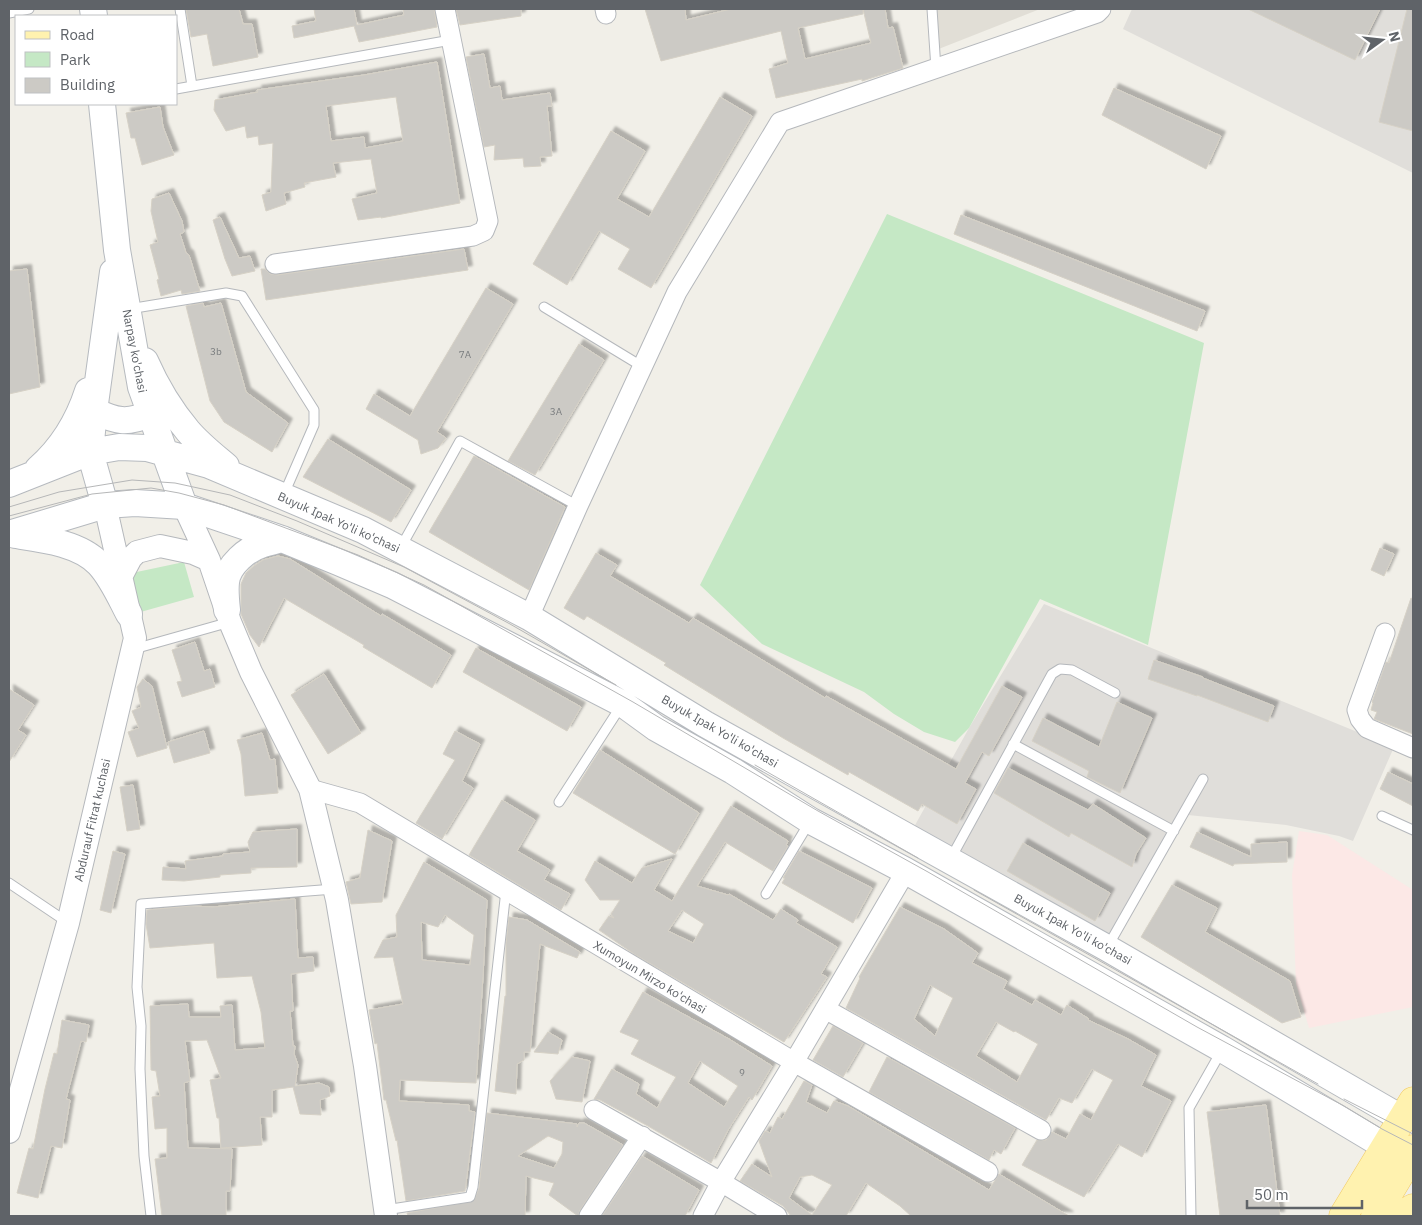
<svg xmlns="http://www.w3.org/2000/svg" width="1422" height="1225" font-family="'IBM Plex Sans',sans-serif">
<defs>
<filter id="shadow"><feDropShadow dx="4.5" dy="-4.5" stdDeviation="1" flood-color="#0004"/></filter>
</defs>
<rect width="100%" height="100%" fill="#f1efe8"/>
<path fill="#e0deda" d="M1132,9H1413V173L1123,29Z
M1044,604L1394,747L1353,841L1339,836L1286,825L1188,815L1112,936L914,827L969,728Z"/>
<path fill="#e1ded6" d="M930,9H1040L931,52Z"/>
<path fill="#fce8e6" d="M1299,831L1327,835L1413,890V1007L1309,1028L1296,984L1292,875Z"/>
<path fill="#c5e8c5" d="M887,214L1204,343L1148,645L1040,599L969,728L955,742L924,732L894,714L864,692L762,644L700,585Z
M184,562L194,597L137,613L132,573Z"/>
<path fill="#cccac5" stroke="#d6d1c6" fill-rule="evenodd" filter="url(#shadow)" d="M186,9H239L243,24H252L258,57L213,66L207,34L191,37Z
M314,9H354L357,25L404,15L403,9H434L437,27L359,42L354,26L294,38L292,26L316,21Z
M456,9H521V16L460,25Z
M645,9H685L686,20L731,9H863V14L798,28L805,59L871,43L863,9H885L888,28L893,27L903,68L862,81V79L776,98L769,69L788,63L781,31L661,61Z
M1248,9H1380L1355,60Z
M1407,9H1413V131L1379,122Z
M484,54L490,88L500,86L502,100L550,93L552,106H547L552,156L540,157L541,166L524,167L523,158L494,160L495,145L484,147L466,57Z
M437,62L460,203L381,218V217L358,220L352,199L377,193L371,159L333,163L336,177L304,183L305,187L284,193L286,204L266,211L262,195L271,192L273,143L259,145L258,136L247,138L245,126L226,131L214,110L215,100L258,92L257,90L364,75ZM396,97L403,141L365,148L364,137L331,141L326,106Z
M1114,88L1221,136L1206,169L1102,115Z
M720,97L752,116L651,288L618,269L630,249L599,231L567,285L533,264L611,131L645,151L617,199L649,217Z
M160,107L163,127L174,155L142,165L135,138H131L126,113Z
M169,193L182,221L184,232L180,234L186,253L189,255L200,291L182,294L181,290L161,296L157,280L159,279L150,245L158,242L151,211L152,199Z
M961,215L1205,311L1197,331L954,234Z
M220,217L239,258L250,256L255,271L232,276L225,259L213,220Z
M464,249L468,270L266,300L261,269H265L270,274L277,275Z
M27,269L40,387L9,394V271Z
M486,288L513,304L437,432L446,438L438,448L421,454L418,440L366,409L374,394L410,416Z
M203,303L204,307L221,303L246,392L288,423L272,452L224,422L210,401L186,306Z
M579,344L604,360L535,475L508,461Z
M328,439L411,490L391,522L303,477Z
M474,456L565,507L529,590L429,532Z
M1380,548L1394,554L1384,576L1371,570Z
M596,553L617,565L610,576L689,623L693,618L825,698L826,696L956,769L1002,686L1022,697L989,756L982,752L965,783L976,789L957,824L922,804L918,811L849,772L848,775L783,738L664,665L666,663L587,616L584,620L564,608Z
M278,556L290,559L381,616L382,614L451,655L432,688L363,647L364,645L284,598L259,647L250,635L241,614V584L246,573L254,566L263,560Z
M1411,598L1413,599V734L1374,719L1377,712L1371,710L1373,703L1372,702L1386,662L1389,663Z
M195,642L204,671L210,669L215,687L182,697L177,682L182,681L172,650Z
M476,648L581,707L567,731L463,672Z
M1154,660L1203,677V678L1274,706L1268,722L1197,695V696L1148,679Z
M324,674L361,733L328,754L291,695Z
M143,679L152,686L167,748L137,757L128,732L139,728L132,711L141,707L137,687Z
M9,689L34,705L18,730L26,735L9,762Z
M1117,702L1152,718L1120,793L1087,777L1089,771L1032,741L1043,718L1099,747Z
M204,731L210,753L174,763L168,742Z
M455,731L480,744L462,781L473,788L442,839L416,823L455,760L443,754Z
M262,733L270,760L275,759L278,793L245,796L241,754L237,740Z
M600,750L699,813L675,854L573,793Z
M1008,768L1088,810L1093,804L1146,838L1136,854L1132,867L1071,833L1069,837L994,793Z
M1388,772L1413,784V806L1380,789Z
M133,785L140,829L127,831L120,787Z
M502,800L535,820L517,851L550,870L544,880L570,894L561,910L469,855Z
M731,806L788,841L786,845L788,846L773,871L725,842L697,886L728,895L729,894L773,920L781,909L798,920L796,923L837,947L821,974L827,977L784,1042L634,954L599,930L609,916L614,918L611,914L620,900H600L585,880L595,861L632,883L642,868L672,859L654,890L672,901ZM682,910L704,924L693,943L668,931Z
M297,829V867L251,868V873L220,875V877L184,881L162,880L163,867L186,869L185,861L223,856V854L250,852L248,842L253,832Z
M368,830L392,841L382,902L351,904L346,882L360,878Z
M1197,832L1251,857V844L1287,842V862L1234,864L1233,866L1190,847Z
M1023,843L1110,893L1095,921L1007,871Z
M113,851L125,854L111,913L100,910Z
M799,851L872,888L853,923L782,883L785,878H783Z
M424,862L487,900L483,976L476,1083L400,1080L399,1101L469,1105V1111L475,1112L465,1191L406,1201L397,1140L396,1141L386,1100H384L377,1043L375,1044L369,1010L403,1004L393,957L374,958L383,940L397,937L396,915ZM445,915L474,935L470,965L422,960L421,922L438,927Z
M1172,885L1217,908L1205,932L1290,981L1301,1017L1282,1023L1141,937Z
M295,899L298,958L313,957L314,971L291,974L293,1011H290L293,1046H295L294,1054L298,1065L295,1086L319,1083L329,1087L330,1096L320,1100L321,1115L300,1114L293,1087L272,1090V1117H260L262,1145L221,1148L219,1118H217L210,1080L221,1078L207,1040L185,1041L190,1081L184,1083L188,1148L232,1149L230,1191H226V1215L162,1216L155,1159L167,1158V1128L155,1129L152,1097L160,1096L156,1071L151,1070L150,1006L188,1004L189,1017H221L220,1006L232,1005L235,1050L265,1048L261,1012L252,976L217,978L214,943L150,948L146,924L147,910L191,906L213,907Z
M900,907L944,929L978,953L972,963L1007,981L1003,989L1032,1005L1035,1000L1061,1015L1067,1005L1089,1019L1088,1020L1128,1039L1156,1055L1141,1086L1171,1101L1142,1157L1118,1144L1084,1197L1022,1165L1037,1140H1046L1052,1132L1066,1139L1080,1114L1091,1120L1113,1080L1092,1069L1072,1103L1059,1098L1046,1120L846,1008L860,978L859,977ZM930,985L953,998L935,1036L914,1019ZM996,1022L1014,1032L1015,1031L1038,1044L1017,1082L976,1056Z
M509,917L527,920L580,952L577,958L540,944L530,1052H524V1060L517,1064L516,1094L495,1091L505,996H506V943Z
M643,992L729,1039L772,1066L752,1100L749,1097L728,1130L711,1163L648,1126L600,1100L594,1099L612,1069L639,1084L636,1094L657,1108L676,1077L631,1054L639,1040L620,1032ZM700,1061L738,1086L724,1107L688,1083Z
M62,1020L89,1025L86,1042L81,1041L66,1099L70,1100L62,1148L51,1146L38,1198L17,1193L29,1148L33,1149L45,1089L54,1053L57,1054Z
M833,1026L863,1043L843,1077L813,1060Z
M548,1032L562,1040L558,1054L534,1052Z
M572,1057L590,1061L582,1102L556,1099L550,1081Z
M887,1057L1015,1128L1001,1154L994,1150L989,1160L869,1092Z
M804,1081L812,1085L806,1102L827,1113L834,1101L848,1106L989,1190L999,1174L1069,1216H911L900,1206L866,1183L846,1216H791L783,1206L740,1181L752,1164L772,1177L759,1141L765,1131L770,1133L778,1117L782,1119ZM812,1175L832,1185L812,1215L789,1198L800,1177Z
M1266,1105L1280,1216H1220L1207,1112Z
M487,1113L577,1124V1127L579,1123H584L623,1145L580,1210L578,1216L549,1195L554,1183L526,1176L525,1216H408L407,1213L474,1201L479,1188ZM548,1136L563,1142L562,1154L554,1168L518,1156Z
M642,1156L699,1190L685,1216H602Z"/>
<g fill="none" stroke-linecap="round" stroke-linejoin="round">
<g stroke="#b5b8bc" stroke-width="11">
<path id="service" d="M180,9L192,86
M932,9L936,69
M9,13L29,9
M176,89L451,40
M544,307L643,367
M129,309L226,293L242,296L314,410V425L284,494
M401,547L460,441L578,506
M134,649L230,622
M1013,744L1174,831
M559,802L621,706
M1382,816L1413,830
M951,858L1052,674L1060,669L1072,670L1115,693
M9,883L67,922
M766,894L809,823
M1108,946L1203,779
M385,1210L470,1197L473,1187L506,890
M151,1216L144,1156L140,1069L141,1026L137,987L141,904L334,889
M1191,1216L1189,1108L1222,1050"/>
</g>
<g stroke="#b5b8bc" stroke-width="21">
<path id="minor" d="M605,9L606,14
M275,264L473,236L484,231L488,221L445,9
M529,617L578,506L677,292L780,122L1097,13L1101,9
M1385,633L1357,710L1360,719L1367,728L1413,748
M310,789L360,803L794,1062L988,1172
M825,1009L1041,1130
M594,1110L721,1182L777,1216
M589,1216L642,1136
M703,1216L721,1182L794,1062L906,871"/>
</g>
<g stroke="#b5b8bc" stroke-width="24">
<path id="tertiary" d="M184,506L209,560L230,622L251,672L310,789L337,900L365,1066L386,1216
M121,577L131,558L137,552L160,546L193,553L209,560
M9,1132L68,923L135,638L105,505"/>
</g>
<g stroke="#b6babf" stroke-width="28">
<path id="secondary" d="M93,9L94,16
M102,104L117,250L141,387L184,506
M145,361C156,386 171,411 188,431C199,444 213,455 226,466
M94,411C116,421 126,424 150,414
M38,469C62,448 78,422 88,391
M9,484L90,452L119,447L147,448L209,465L363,530L529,617L705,724L1107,948L1403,1119
M105,505L90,452L94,411L113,272
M9,534L105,505L135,503L184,506L282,539L338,562L392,585L623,704L656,728L733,771L811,821L906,871L1222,1049L1386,1147
M15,535C42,539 79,543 99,564C112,578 120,597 129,614
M227,610C226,601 225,591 226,582C228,565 247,549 263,544C269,542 276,541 282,539"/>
</g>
<g stroke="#f2c960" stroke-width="29">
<path id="primary" d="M1343,1216L1413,1101
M1375,1216L1408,1161L1413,1149
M1400,1216L1413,1208"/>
</g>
<use href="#service" stroke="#fff" stroke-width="9"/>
<use href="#minor" stroke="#fff" stroke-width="19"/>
<use href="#tertiary" stroke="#fff" stroke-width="22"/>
<use href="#secondary" stroke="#fff" stroke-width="26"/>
<use href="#primary" stroke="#fff2af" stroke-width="28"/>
<path stroke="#b6b7b8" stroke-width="1" d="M9,507L59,492L132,480L175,483L230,495L297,521L404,567L510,624L616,685
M9,516L92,494L151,488L179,493L224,505L358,555L424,585L506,631L633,702L818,811L928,872L1197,1027L1344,1106L1382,1129L1413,1145
M755,765L918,858
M974,890L1318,1084
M1344,1099L1413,1134"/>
</g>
<g text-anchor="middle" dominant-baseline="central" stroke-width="5" stroke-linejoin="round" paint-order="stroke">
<g font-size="10" fill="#7a7d7f">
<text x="216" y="351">3b</text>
<text x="465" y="354">7A</text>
<text x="556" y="411">3A</text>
<text x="742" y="1072">9</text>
</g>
<g font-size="12" fill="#5f6368" stroke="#fff">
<text transform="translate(135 351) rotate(79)">Narpay ko'chasi</text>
<text transform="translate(339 522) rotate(24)">Buyuk Ipak Yo'li ko'chasi</text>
<text transform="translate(720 731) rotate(30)">Buyuk Ipak Yo'li ko'chasi</text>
<text transform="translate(92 820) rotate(-77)">Abdurauf Fitrat kuchasi</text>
<text transform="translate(1073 929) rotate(29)">Buyuk Ipak Yo'li ko'chasi</text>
<text transform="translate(650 977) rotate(31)">Xumoyun Mirzo ko'chasi</text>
</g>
</g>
<rect width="1422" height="1225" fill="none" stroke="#5f6368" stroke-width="20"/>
<rect x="15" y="15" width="162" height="90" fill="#ffffff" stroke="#bfc1c3"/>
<rect x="25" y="31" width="25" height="8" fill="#fff2af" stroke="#bfc1c3"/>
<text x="60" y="40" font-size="15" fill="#5f6368">Road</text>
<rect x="25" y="52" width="25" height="15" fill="#c5e8c5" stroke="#bfc1c3"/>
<text x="60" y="65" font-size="15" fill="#5f6368">Park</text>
<rect x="25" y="78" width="25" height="15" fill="#cccac5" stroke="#bfc1c3"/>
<text x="60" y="90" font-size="15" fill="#5f6368">Building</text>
<g transform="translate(1382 40) rotate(75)" stroke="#ffffff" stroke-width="4" paint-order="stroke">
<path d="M0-4L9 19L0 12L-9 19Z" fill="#5f6368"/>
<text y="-8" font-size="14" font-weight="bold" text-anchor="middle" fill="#5f6368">N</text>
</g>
<path d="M1247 1200v8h115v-8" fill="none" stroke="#5f6368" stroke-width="2.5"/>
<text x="1254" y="1200" font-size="15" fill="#5f6368" stroke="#ffffff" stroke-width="4" paint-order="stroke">50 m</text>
</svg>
